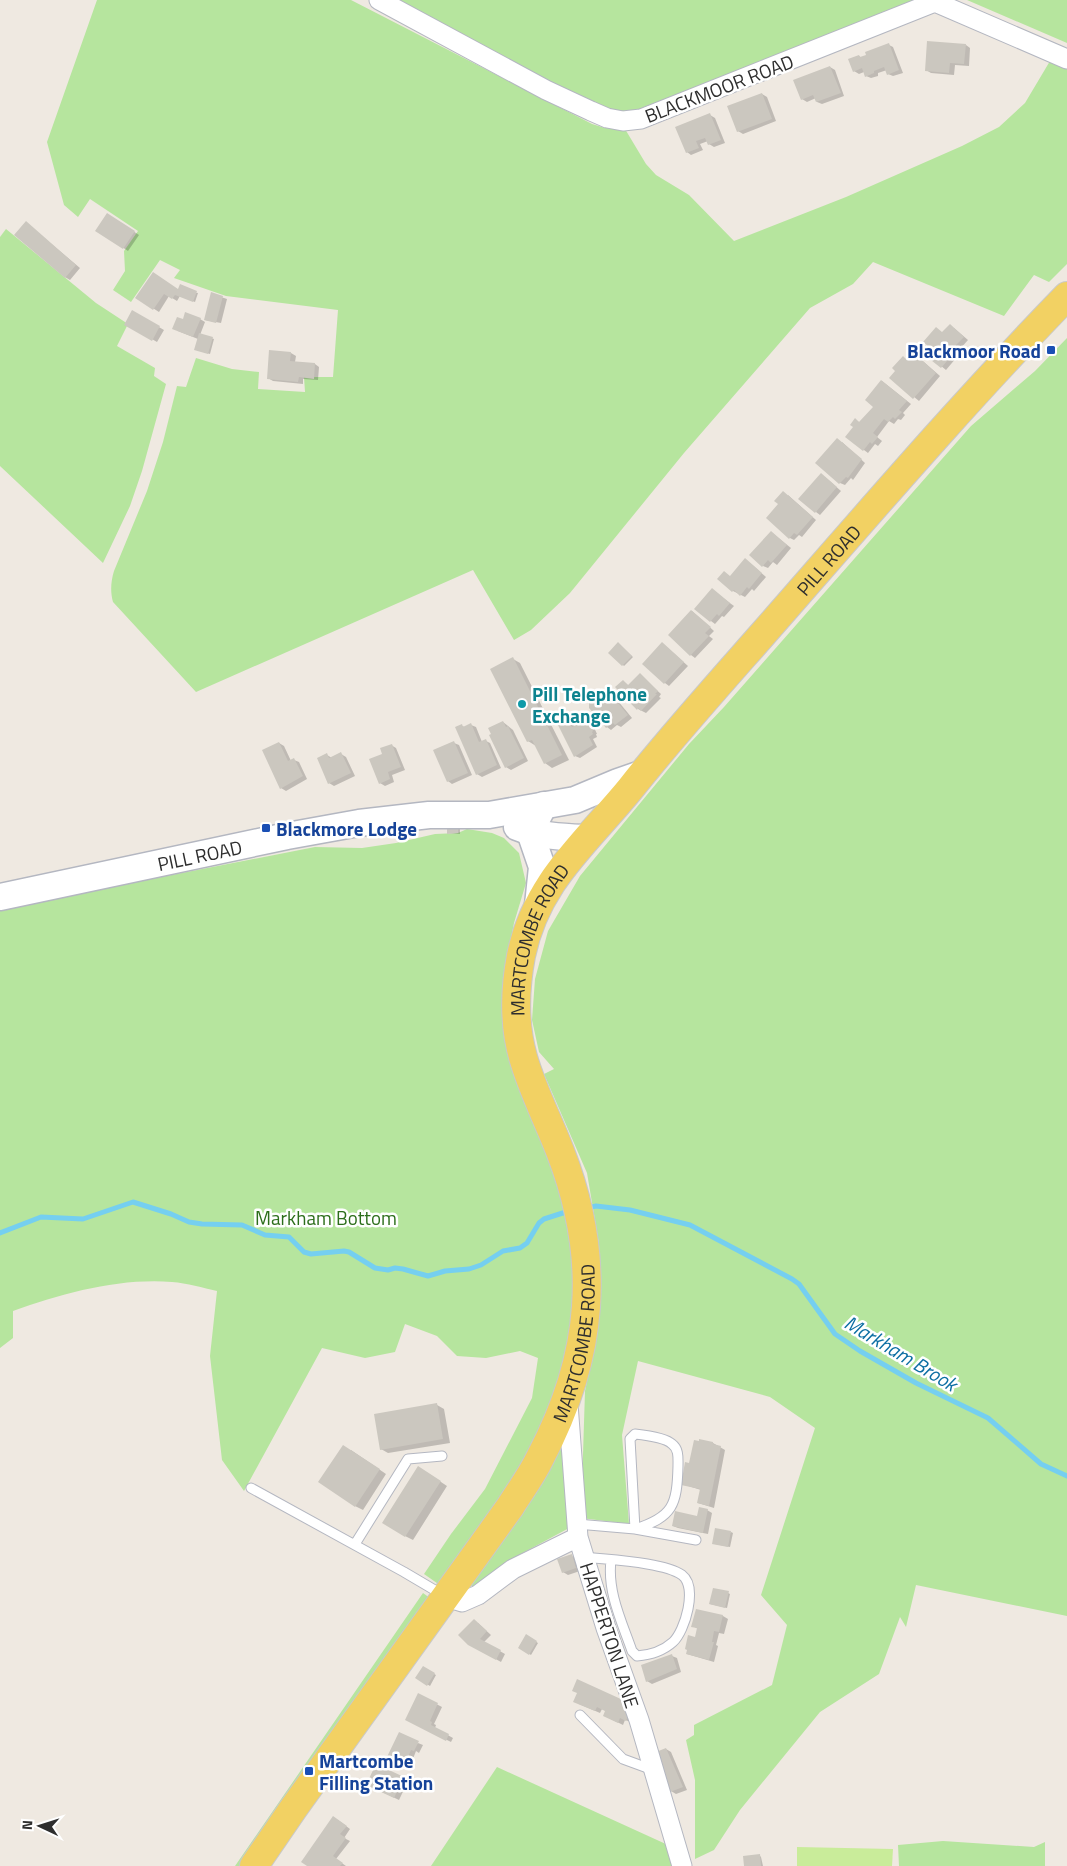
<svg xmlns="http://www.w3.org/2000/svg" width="1067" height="1866" font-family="'Titillium Web',sans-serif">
<rect width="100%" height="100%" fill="#efe9e1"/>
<path fill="#b6e59e" d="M97,0H351L592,124L605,128L625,129L646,164L656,175L689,195L734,241L846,197L962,146L999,127L1025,103L1050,61L1067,68V264L1049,282L1034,275L1004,316L873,262L853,284L810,308L684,453L570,593L531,630L514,640L473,570L196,692L113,602C110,591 111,581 114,571L147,491L163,442L177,386L186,387L196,358L232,369L259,372L258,389L305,392L304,377H333L338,310L226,296L174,278L180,270L160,260L131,302L113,290L125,271L124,251L138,231L90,199L78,217L64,205L47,142Z
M397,0H915L634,112L620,114L590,105Z
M967,0H1067V43Z
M6,229L96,303L128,324L117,346L155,368L154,376L166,384L142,471L130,506L103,563L0,466V237Z
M1067,338V1616L916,1585L906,1627L900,1617L879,1674L820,1712L740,1810L714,1850L695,1859V1780L686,1740L694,1735V1725L772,1685L787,1625L761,1595L815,1428L770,1397L638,1361L622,1435L629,1524L581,1518L585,1391L595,1343L600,1294L599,1244L587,1173L544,1074L554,1069L539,1052L532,1020L535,979L548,931L580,876L689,744L724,707L971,426L1035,371Z
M467,829L492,833L504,838L519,853L526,883L514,923L503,980V1013L540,1136L558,1184L569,1225L574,1272L573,1293L571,1318L562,1372L527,1471L444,1588L424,1574L451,1534L485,1489L532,1398L538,1358L520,1351L486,1358L457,1356L437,1336L405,1324L395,1352L365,1358L322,1348L244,1491L222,1460L210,1356L217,1291C203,1288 187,1283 172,1282C118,1278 64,1293 13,1311V1338L0,1348V910L28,903L315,847L362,848L396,843L435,834L458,833Z
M565,1427L571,1527L517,1556L473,1587L471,1585L501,1541Z
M423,1593L434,1601L248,1866H235Z
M497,1767L668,1845L674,1866H431Z
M943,1841L1034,1847L1045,1842V1866H899L898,1845Z"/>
<path fill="#c9ec9a" d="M797,1847L893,1849L892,1866H797Z"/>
<path fill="#0003" d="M889,45L893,47L903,73L893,76L888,74L887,70L878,73V76L871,78L866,76L864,72L859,74L854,71L859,56L862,58Z
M966,45L970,48L969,66L955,65L954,75L931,73L926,70Z
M830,67L835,70L844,96L822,104L817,102L816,98L807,102L802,99Z
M762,94L767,97L776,121L743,134L738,131Z
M710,115L715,118L725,143L714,147L709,144L708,141L700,144L703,150L691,155L687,152Z
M112,217L139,235L128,251L97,230Z
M30,226L80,268L70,280L65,277Z
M179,290L198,293L195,302L180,296L177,301L169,296L159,312L137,298Z
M212,294L227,299L221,323L205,320Z
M133,312L164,330L157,342L126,324Z
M200,319L205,322L200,335L214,339L210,354L197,350L198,339L178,331L184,320Z
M954,328L968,340L960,349L962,351L946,370L924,352L943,333Z
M270,351L291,353L296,356L295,362L315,364L319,367L318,380L303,379V384L273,381L268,378Z
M917,356L940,376L919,401L891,378L907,360Z
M882,381L911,404L903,413L905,415L901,420L898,419L894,424L889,421L877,437L882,441L878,446L875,444L868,453L864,450L855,427L856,420L860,423L874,407Z
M842,442L865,463L853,480L851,478L845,485L840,483Z
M825,477L841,491L820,515L816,512Z
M788,495L816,520L802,537L799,535L794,540L790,538Z
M771,532L791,548L777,565L773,562L768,568L763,566Z
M750,563L766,577L754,591L752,589L745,597L733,591L719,579L731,577Z
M712,590L734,606L724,617L722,616L715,624L711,621Z
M692,611L714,631L709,636L713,639L695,658L691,655Z
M662,643L688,666L669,686L665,683Z
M620,645L633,657L624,666L623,665Z
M513,659L520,663L569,760L552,768L545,763L536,746L528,741Z
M640,675L661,694L659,697L661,698L646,713L638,709L617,687L623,681L629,686Z
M603,698L608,701L613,699L618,701L632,718L621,727L617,725L611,730L607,727Z
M568,721L573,723L575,727L587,721L592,723L597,734H596L597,737L593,739L597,747L580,758L575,756Z
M503,722L513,730L528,761L511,770L506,767Z
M471,725L476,727L482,742L486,741L490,743L501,768L482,777L477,774L462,726L465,727Z
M279,743L284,746L291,761L294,760L299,762L307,779L286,791L281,788L264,751Z
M454,743L459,745L472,775L452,784L448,781Z
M391,745L396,748L405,770L392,775L394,782L385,786L380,783L384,754Z
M341,754L346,757L355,776L334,786L329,783L327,755L332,758Z
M458,828L460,829V834L449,833Z
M437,1405L444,1409L450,1443L388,1453L381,1449Z
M713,1443L725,1450L714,1508L698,1503L701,1490L682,1484Z
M351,1450L386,1474L363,1510L355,1506Z
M426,1472L447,1486L413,1540L405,1536Z
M707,1510L712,1513L708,1534L678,1528L673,1526L698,1517Z
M731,1532L733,1533L730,1547L715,1544Z
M571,1556L576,1558L580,1571L568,1575L563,1572Z
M728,1593L730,1594L727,1608L710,1604Z
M697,1610L723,1616L728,1619L724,1634L719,1633L716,1645L718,1646L714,1662L687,1654L696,1639L698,1629L693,1626Z
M478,1623L491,1635L484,1642L505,1654L501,1662L469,1644Z
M526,1636L538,1643L531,1655L519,1647Z
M672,1656L677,1658L681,1672L652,1684L647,1681Z
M423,1668L436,1675L430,1686L417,1678Z
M578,1693L623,1701L631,1722L625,1720L623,1725L609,1718L606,1711L602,1709L600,1713L579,1704Z
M419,1695L442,1707L434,1724L436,1725L435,1728L453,1738L451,1742L411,1722Z
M418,1743L423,1745L419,1753L416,1751L409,1769L393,1762Z
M666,1749L671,1752L687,1790L676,1794L671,1791Z
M377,1765L408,1781L399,1800L372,1787Z
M338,1820L350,1829L344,1838L350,1841L336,1859L346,1866H309Z
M760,1856L761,1857L763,1866H746Z"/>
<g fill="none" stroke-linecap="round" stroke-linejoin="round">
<path stroke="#75cff0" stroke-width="5" d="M587,1208L596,1206L630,1210L690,1225L792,1279L799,1284L835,1334L860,1351L916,1383L988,1418L1041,1464L1067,1476
M0,1233L41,1217L83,1219L133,1202L171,1214L189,1222L202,1224L242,1225L265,1235L289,1237L304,1252L311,1254L344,1251L349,1252L375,1268L388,1270L395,1268L403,1269L428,1276L445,1271L469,1269L481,1265L503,1251L520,1248L527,1243L539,1223L544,1219L569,1211"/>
</g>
<path fill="#cbc7bf" d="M927,41L966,44L964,64L950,63L949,73L925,71Z
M889,43L899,70L887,75L884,67L874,71V73L865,77L862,68L853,72L848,59L859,55L860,57L866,55L865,52Z
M830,66L841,93L816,102L813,95L801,100L793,80Z
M762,93L772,119L737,132L727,106Z
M710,113L721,140L708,145L705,138L696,141L699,148L686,153L675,127Z
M107,213L135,231L123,249L95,231Z
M26,221L76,265L65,278L14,235Z
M153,272L178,289L180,284L197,291L193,302L175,295L172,299L164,294L153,310L135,298Z
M211,292L223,296L216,323L204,320Z
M132,310L160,326L152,341L124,325Z
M185,312L201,318L193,337L172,329L177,317L183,319Z
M950,324L964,337L956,345L959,347L941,368L922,353L928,346L923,342L936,327L942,332Z
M199,333L213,337L208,354L194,350Z
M269,350L291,352L290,361L315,363L314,379L299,377L298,382L267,379Z
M912,351L936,373L913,399L889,378L895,371L892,368L903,356L906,359Z
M881,380L907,401L899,410L902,412L895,419L893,417L888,422L884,419L873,433L878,437L872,444L870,442L863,451L845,437L853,427L850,425L855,418L859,422L873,407L865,400Z
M837,438L862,459L848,478L846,477L839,484L815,463Z
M821,473L837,487L815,513L798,499Z
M783,491L813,517L797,535L794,533L789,539L766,518L778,504L774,501Z
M771,531L787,545L771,563L768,560L762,567L749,555Z
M745,558L762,573L749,589L747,587L740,596L734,590L732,592L717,579L724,571L730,576Z
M712,588L730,603L719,616L717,614L710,622L694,609Z
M691,610L711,627L705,633L709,636L690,656L668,635Z
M618,642L632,656L622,666L608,653Z
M662,642L684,662L664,684L642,664Z
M513,657L562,755L544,764L532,740L527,742L490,669Z
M640,673L658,691L655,694H657L641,711L638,708L637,710L615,687L623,680L628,685Z
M596,696L603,697L607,702L613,697L628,715L615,725L613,723L606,728L589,708V701Z
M568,719L572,727L587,719L593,731L592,732L593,734L589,737L593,745L574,757L558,725Z
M503,721L506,727L508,726L524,758L505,768L489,735L491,734L488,728Z
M471,723L479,742L486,739L497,765L476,775L455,727L462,724L463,727Z
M454,741L468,773L447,782L433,750Z
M279,742L288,761L294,758L303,776L280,789L262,750Z
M392,744L401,767L388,772L390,779L379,784L369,759L382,754L380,748Z
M341,752L351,773L328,784L317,758L327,753L329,758Z
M458,827V833L447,834V828Z
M437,1403L443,1439L380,1450L374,1414Z
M699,1439L713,1442V1444L721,1446L709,1506L697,1503L700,1489L681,1485L685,1462L689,1463L694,1440L699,1441Z
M343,1445L380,1469L355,1507L318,1482Z
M418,1466L441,1481L405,1537L382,1523Z
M699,1507L708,1509L703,1533L672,1526L675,1511L697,1516Z
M715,1528L731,1531L728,1547L712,1544Z
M572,1554L576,1568L562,1573L557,1559Z
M713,1588L729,1591L725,1608L709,1604Z
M696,1609L723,1615L719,1632L714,1631L712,1642H714L709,1660L686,1654L687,1650L685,1649L688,1635L695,1637L697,1628L691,1627Z
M474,1619L487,1631L480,1639L501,1650L496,1660L468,1645L458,1635Z
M526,1634L537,1641L529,1655L518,1648Z
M672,1654L677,1669L646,1682L641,1665Z
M423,1666L435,1673L427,1686L415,1678Z
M577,1679L623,1700L621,1704L626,1706L629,1714L626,1721L620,1718L618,1723L603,1716L605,1711L597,1707L595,1711L573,1702L577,1693L572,1691Z
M418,1693L438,1703L430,1721L432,1722L431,1725L449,1734L446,1741L405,1720Z
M399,1732L419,1741L414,1751L411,1750L404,1767L386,1759Z
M666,1748L683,1787L670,1792L656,1752Z
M376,1764L404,1777L394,1798L366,1785Z
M333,1816L347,1826L340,1834L346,1838L333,1856L343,1863L340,1866H307L301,1862Z
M760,1854L761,1866H744L743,1856Z"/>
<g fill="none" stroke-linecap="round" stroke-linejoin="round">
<g stroke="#b4b7c1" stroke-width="11">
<path id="lane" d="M635,1434C644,1435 666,1438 672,1444C679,1449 678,1458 678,1466C677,1505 673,1517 635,1529L630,1439Z
M251,1488L404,1572L443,1595
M577,1524L635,1529L696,1540
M355,1544L408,1459L442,1456
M584,1557C609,1560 664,1562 682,1575C698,1587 685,1631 673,1642C663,1651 650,1655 637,1656L632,1651C622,1622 607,1592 611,1560
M580,1715L623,1759L653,1770"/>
</g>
<g stroke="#b4b7c1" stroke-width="21">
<path id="street" d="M379,0L546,90L591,111L607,118L623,121L641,119L935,2L1067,59
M568,1404L578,1537L606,1628L639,1720L682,1866
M446,1597L462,1602L478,1595L513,1569L578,1537"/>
</g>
<g stroke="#b4b7c1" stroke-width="29">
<g id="secondary">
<path d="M517,827C539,836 561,837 585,838"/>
<path id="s1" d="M0,897L287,836L359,823L429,815H489L575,800L618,782L641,774"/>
<path d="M538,905L542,867L530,832L544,805"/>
</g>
</g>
<g stroke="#c9c9c9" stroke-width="30">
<g id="primary">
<path id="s2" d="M254,1866L293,1809L510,1507C520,1491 532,1475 540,1458C594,1356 602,1259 560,1151C548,1120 532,1089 523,1057C514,1025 515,988 521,956C536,882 585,844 630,789C672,736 717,686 762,635C862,521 961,405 1067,296"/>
</g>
</g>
<use href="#lane" stroke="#fff" stroke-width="9"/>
<use href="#street" stroke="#fff" stroke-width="19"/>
<use href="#secondary" stroke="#fff" stroke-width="26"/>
<use href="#primary" stroke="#f2d163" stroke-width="28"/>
</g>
<g fill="#1a4fb4" stroke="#fff" stroke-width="2">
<rect x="1046" y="345" width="10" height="10" rx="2.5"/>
<rect x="261" y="823" width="10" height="10" rx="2.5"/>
<rect x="304" y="1766" width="10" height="10" rx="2.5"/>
</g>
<circle fill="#0f9aa8" stroke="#fff" stroke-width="2" cx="522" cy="704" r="5"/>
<g text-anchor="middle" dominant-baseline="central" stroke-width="5" stroke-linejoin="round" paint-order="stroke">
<g font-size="19" fill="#2e2e2e" stroke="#fff">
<text transform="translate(719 88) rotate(-21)">BLACKMOOR ROAD</text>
<text stroke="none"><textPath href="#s2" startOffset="1525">PILL ROAD</textPath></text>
<text stroke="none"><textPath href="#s1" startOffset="204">PILL ROAD</textPath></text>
<text stroke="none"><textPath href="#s2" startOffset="1040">MARTCOMBE ROAD</textPath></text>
<text stroke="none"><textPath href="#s2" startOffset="620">MARTCOMBE ROAD</textPath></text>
<text transform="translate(610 1635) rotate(72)">HAPPERTON LANE</text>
</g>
<g font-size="19" font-weight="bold" fill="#164399" stroke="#fff" text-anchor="start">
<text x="1041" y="350" text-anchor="end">Blackmoor Road</text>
<text x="276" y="828">Blackmore Lodge</text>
<text x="319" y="1760">Martcombe<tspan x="319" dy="22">Filling Station</tspan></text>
</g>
<g font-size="19" font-weight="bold" fill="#0d838f" stroke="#fff" text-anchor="start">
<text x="532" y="693">Pill Telephone<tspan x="532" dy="22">Exchange</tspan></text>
</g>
<g font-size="19" fill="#2c6e1b" stroke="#fff">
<text x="326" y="1217">Markham Bottom</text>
</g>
<g font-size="20" font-style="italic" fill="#0d6fa3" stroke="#fff">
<text transform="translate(901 1353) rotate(31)">Markham Brook</text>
</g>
</g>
<g transform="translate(40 1826) rotate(274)" stroke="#ffffff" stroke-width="4" paint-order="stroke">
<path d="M0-4L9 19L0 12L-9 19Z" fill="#2e2e2e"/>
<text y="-8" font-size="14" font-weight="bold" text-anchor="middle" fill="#2e2e2e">N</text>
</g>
</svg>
